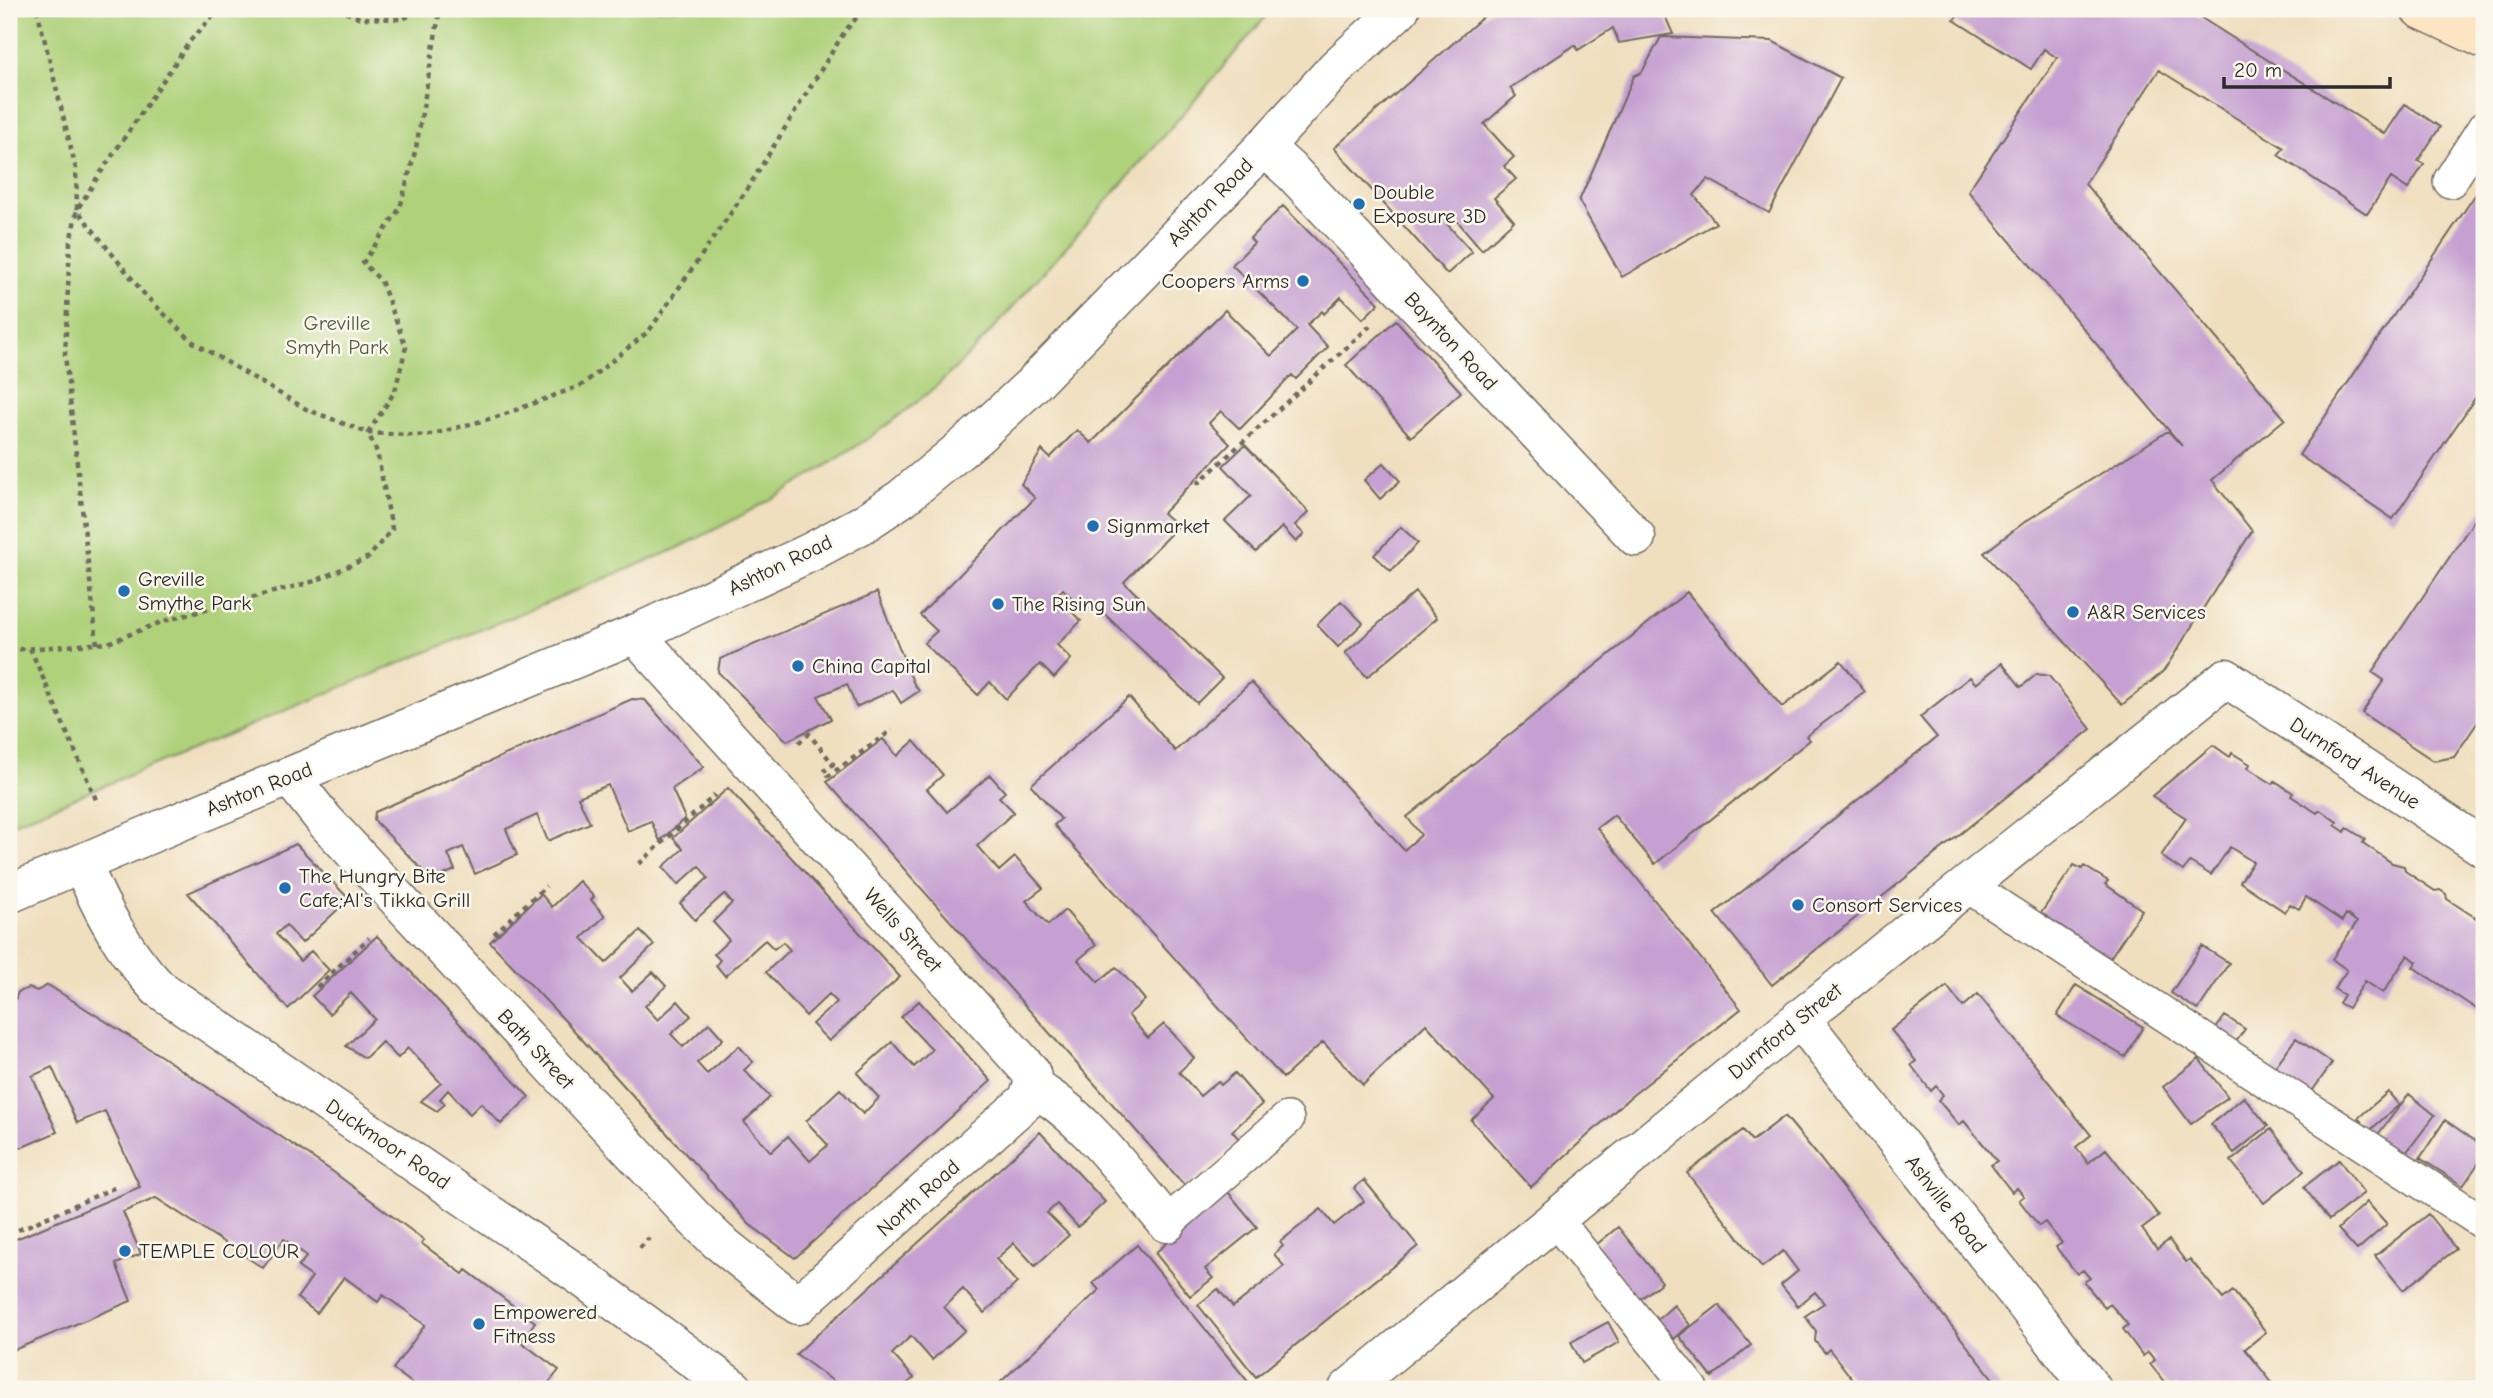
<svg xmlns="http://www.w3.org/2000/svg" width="2493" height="1398" font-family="'Comic Neue',sans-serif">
<rect width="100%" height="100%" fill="#fbf7ec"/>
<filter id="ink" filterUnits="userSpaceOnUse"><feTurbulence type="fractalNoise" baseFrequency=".0143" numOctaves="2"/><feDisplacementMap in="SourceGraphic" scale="14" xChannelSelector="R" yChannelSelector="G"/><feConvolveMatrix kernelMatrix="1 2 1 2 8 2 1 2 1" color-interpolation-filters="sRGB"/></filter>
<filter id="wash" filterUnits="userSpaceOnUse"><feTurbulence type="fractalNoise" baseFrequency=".00686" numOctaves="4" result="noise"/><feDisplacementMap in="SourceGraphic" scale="28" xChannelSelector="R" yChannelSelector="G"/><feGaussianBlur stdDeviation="1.57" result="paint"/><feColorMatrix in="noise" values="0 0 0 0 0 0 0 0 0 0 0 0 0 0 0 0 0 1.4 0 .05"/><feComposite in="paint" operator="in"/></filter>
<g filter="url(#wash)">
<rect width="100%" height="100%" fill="#f0dfbf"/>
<path fill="#aed17a" stroke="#6c7e52" stroke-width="2" d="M9,9H1272C1199,96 1125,181 1049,266C1006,314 964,366 912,406C843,460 755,511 676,549L9,825Z"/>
<g id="blocks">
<path fill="#c6a0d2" d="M1492,9H1662L1673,34L1619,43L1613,28L1578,50L1575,45L1510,88L1516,96L1484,124L1514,157L1504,166L1516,179L1494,198L1514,221L1482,250L1454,217L1447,224L1472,252L1447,274L1334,148Z
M1962,9H2187L2385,134L2405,104L2440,127L2418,161L2424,164L2408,189L2391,178L2367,214L2278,155L2284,148L2159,70L2085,184L2285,419L2212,480L2252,531L2163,672L2122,705L1984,553L2026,521L2168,431L2182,446L1968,191L2057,58L2044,49L2031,69L1954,20Z
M1661,37L1772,41L1841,78L1769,213L1708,179L1694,195L1716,223L1622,277L1579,201L1634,76L1642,72Z
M2484,182V385L2393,519L2299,455Z
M1283,206L1379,303L1363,319L1341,297L1324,314L1322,311L1307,325L1328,347L1296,379L1292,375L1240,429L1221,411L1209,423L1230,444L1163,513L1178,526L1124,582L1222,678L1197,703L1090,600L1082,608L1063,589L1056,596L1081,621L1057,645L1071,659L1054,678L1040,664L1006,699L990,682L978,695L924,643L937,631L920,615L1035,498L1021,484L1042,450L1050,458L1077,430L1091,443L1225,310L1271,356L1297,330L1232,265L1254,243L1250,238Z
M1396,320L1461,392L1411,437L1346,365Z
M1245,445L1309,512L1295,525L1304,534L1296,542L1282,527L1256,552L1225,521L1251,496L1223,466Z
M1384,463L1400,481L1380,499L1364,480Z
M2484,506V718L2482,716L2454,757L2434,761L2362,713L2384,680L2372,672Z
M1401,527L1418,543L1391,571L1374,555Z
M877,592L913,682L919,691L901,703L893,690L856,707L847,684L818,696L831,719L787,741L718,672L720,659Z
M1415,592L1437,618L1367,677L1345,653Z
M1687,592L1782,707L1841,661L1865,692L1806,736L1810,740L1655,864L1614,815L1597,828L1741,1009L1629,1098L1531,1187L1471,1120L1494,1099L1426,1024L1363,1085L1323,1042L1283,1078L1054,825L1061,819L1031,785L1129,697L1175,751L1251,682L1404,850L1421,835L1407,817Z
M1341,601L1363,623L1338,647L1317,625Z
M2002,663L2021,687L2037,674L2049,676L2091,729L1772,985L1715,913L1937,737L1920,717L1970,677L1976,684Z
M632,699L645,700L704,767L672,789L685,818L660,841L651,821L628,831L608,785L578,797L590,823L548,841L537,815L506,829L517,855L475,874L463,847L448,854L455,870L432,880L374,820L375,812Z
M883,739L897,756L914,741L943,775L927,789L947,812L990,775L1005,792L999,797L1014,812L977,846L999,871L1015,857L1028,871L1043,888L1026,901L1048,925L1065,910L1080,927L1096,945L1078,960L1098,982L1116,967L1131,983L1145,1000L1128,1015L1148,1038L1164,1024L1180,1041L1194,1058L1179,1072L1200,1096L1218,1081L1221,1085L1235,1073L1262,1104L1232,1131L1240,1140L1186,1187L827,782Z
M2213,745L2230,757L2232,753L2250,764L2248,768L2251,770L2273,784L2275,781L2293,793L2291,796L2317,813L2320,810L2337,822L2335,825L2345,832L2347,828L2365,839L2363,843L2392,863L2404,866L2405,871L2435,891L2440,890L2446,894L2447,899L2476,918L2479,914L2484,918V1014L2413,967L2417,962L2408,955L2383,993L2365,981L2348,1008L2339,1003L2344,995L2334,989L2347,970L2332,959L2357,922L2346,914L2342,921L2306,897L2299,909L2290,904L2285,912L2240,882L2253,862L2230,847L2211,875L2190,862L2183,871L2161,856L2186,818L2152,796Z
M728,788L900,977L829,1041L812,1024L837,1002L829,994L806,1016L766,972L790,950L783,942L774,949L765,940L725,976L716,965L720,960L714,954L729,940L713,922L732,903L724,894L695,920L680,903L708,878L699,866L678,885L663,867L683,849L673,838Z
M296,844L349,899L302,943L286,925L276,934L300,961L311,951L329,970L288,1009L188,893Z
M2074,865L2082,869L2084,866L2108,881L2105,884L2142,910L2110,958L2041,913Z
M579,881L594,897L591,900L605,916L582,938L606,963L640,931L654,945L620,978L632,991L653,972L666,986L645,1006L658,1020L678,1001L691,1016L671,1034L683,1047L709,1023L723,1039L697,1063L707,1074L739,1046L753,1062L744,1070L770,1097L744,1122L771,1152L788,1136L810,1161L828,1145L806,1121L840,1089L863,1114L879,1098L857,1073L892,1042L914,1067L932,1050L901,1017L919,1001L991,1081L795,1258L749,1224L569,1025L490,942L541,894L552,907Z
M377,936L529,1097L501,1124L481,1103L470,1114L448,1090L440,1099L445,1104L437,1111L421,1101L441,1083L408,1048L398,1058L382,1042L365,1058L346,1046L375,1019L351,993L329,1014L312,996Z
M2202,946L2229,963L2198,1010L2171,993Z
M48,985L164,1058L332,1171L424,1240L421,1243L463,1274L466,1270L535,1322L521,1342L559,1370L544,1389H491L488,1387L486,1389H420L393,1369L425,1325L405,1310L383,1295L378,1302L344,1277L317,1313L297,1298L312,1277L298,1267L307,1256L284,1239L263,1268L156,1198L123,1212L141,1254L116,1264L131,1301L9,1352V1242L140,1187L105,1111L77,1123L52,1067L32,1076L57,1132L9,1153V1003L15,1000L18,992L29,988L37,991Z
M2076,985L2143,1027L2125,1057L2057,1016Z
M1947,986L1963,1007L1978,994L2091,1135L2076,1147L2088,1163L2106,1149L2159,1216L2142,1229L2157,1249L2169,1240L2186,1262L2190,1259L2223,1299L2233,1291L2266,1332L2245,1349L2277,1389H2179L2176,1386L2170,1389L2150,1364L2155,1360L2148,1352L2143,1356L2123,1329L2128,1325L2119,1314L2110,1304L2105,1308L2084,1282L2090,1278L2083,1270L2077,1274L2056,1247L2062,1243L2045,1222L2039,1226L2019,1200L2024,1196L2017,1188L2012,1192L1991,1165L1997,1161L1988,1150L1964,1121L1959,1125L1938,1100L1943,1095L1936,1086L1931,1091L1911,1065L1916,1061L1891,1030Z
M2225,1016L2245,1029L2235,1043L2215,1030Z
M2296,1038L2332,1063L2308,1097L2272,1071Z
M2199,1059L2228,1097L2191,1124L2163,1087Z
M2388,1092L2399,1105L2369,1131L2358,1118Z
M2409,1094L2435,1115L2402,1158L2376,1137Z
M2244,1097L2268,1126L2234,1153L2211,1124Z
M1785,1116L1818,1156L2001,1389H1860L1829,1349L1825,1353L1815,1341L1816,1331L1805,1316L1824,1303L1815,1292L1798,1306L1781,1285L1798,1271L1783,1251L1762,1267L1687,1173L1743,1130L1752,1141Z
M2445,1120L2484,1147V1155L2463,1186L2420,1158Z
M2271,1129L2304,1171L2264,1203L2231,1161Z
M1040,1132L1105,1202L1078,1227L1057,1204L1047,1213L1069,1235L1035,1266L1014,1243L996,1259L1017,1283L984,1313L963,1289L953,1298L944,1307L965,1330L932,1360L911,1336L892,1354L914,1378L900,1389H844L796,1354Z
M2339,1160L2364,1193L2329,1220L2304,1187Z
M1364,1180L1418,1246L1256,1377L1198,1305L1218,1289L1233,1307L1284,1266L1274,1254L1283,1246L1280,1242L1321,1209L1334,1225L1364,1201L1354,1188Z
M1228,1192L1257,1227L1205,1269L1213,1278L1190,1296L1155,1253Z
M2367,1202L2387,1224L2357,1250L2338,1229Z
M2428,1214L2456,1249L2403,1290L2375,1256Z
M1618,1227L1662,1282L1639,1300L1596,1245Z
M1137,1245L1254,1389H993L1099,1290L1093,1283Z
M1674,1305L1690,1325L1674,1339L1657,1320Z
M1719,1305L1751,1345L1712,1377L1679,1336Z
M1608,1322L1619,1342L1582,1363L1571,1342Z"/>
</g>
</g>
<g filter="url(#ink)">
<use href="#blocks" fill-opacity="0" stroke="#706a5f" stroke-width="2"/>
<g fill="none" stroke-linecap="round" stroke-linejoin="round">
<g stroke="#706a5f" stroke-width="36">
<path id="service" d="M2450,181L2484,128
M1968,886L2484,1223
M1555,1219L1691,1389
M1167,1223L1287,1119"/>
</g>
<g stroke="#706a5f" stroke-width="41">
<path id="minor" d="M1264,147L1293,173L1636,537
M290,777L325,821L695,1219L718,1241L798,1305L1026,1101C1032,1091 1035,1082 1030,1071L635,634
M1800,1018L2092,1389
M1032,1087C1085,1115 1128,1178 1167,1223
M1348,1389L1786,1030L2226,678L2484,848"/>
</g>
<g stroke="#706a5f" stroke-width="41">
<path id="tertiary" d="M82,863C101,910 123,950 158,988L576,1273L734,1389
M9,894L162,829L635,634L811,552L863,524L902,498L977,436L1031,386L1264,147L1336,68L1400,9"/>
</g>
<g stroke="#706a5f" stroke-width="41">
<path id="secondary" d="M2420,9L2484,39"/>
</g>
<path stroke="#706a5f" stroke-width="4.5" stroke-dasharray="5 5" stroke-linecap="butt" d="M37,9L76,169L77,210L145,295L193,342L306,409L368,433L395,391L406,347L381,281L363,263L400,208L416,148L440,9
M336,9L360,18L403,19L422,9
M1197,484L1370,326
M97,644L65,355L70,242L77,210L97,178L190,41L220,9
M30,648L98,804
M9,650L108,643L164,621L315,581L369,557L392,529L377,452L368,433L426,436L500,416L582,385L649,331L746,191L845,31L864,9
M799,743L809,734L833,764L824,771
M827,777L892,730
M639,864L715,795
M494,934L546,886
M317,987L369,938
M9,1234L116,1187
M640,1248L649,1238"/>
<use href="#service" stroke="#fff" stroke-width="33"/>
<use href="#minor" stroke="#fff" stroke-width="38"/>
<use href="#tertiary" stroke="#fff" stroke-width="38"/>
<use href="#secondary" stroke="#fde5c4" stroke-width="38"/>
</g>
</g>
<g fill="#1f6fb2" stroke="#fbf7ec" stroke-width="2.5">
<circle cx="1359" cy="204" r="7"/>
<circle cx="1303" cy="281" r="7"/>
<circle cx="1093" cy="526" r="7"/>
<circle cx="124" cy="591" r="7"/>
<circle cx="998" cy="604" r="7"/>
<circle cx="2073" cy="612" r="7"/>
<circle cx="798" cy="666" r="7"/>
<circle cx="285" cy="888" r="7"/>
<circle cx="1798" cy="905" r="7"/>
<circle cx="125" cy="1251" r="7"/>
<circle cx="479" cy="1324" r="7"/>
</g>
<g text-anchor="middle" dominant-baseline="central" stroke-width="5" stroke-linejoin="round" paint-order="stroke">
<g font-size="21" fill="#2b2b2b" stroke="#fbf7ec" text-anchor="start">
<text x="1373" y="192">Double<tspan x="1373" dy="24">Exposure 3D</tspan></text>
<text x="1289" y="281" text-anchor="end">Coopers Arms</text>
<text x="1107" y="526">Signmarket</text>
<text x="138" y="579">Greville<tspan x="138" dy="24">Smythe Park</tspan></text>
<text x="1012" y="604">The Rising Sun</text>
<text x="2087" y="612">A&amp;R Services</text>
<text x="812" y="666">China Capital</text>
<text x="299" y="876">The Hungry Bite<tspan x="299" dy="24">Cafe;Al's Tikka Grill</tspan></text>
<text x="1812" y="905">Consort Services</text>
<text x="139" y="1251">TEMPLE COLOUR</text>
<text x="493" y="1312">Empowered<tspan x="493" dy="24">Fitness</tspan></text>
</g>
<g font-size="21" fill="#2b2b2b" stroke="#fbf7ec">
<text transform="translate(1210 202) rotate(-46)">Ashton Road</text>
<text transform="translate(1451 341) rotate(47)">Baynton Road</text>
<text transform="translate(780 565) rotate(-26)">Ashton Road</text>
<text transform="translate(2355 763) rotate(33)">Durnford Avenue</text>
<text transform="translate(259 789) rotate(-22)">Ashton Road</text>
<text transform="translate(903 930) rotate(48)">Wells Street</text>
<text transform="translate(1785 1031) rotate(-39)">Durnford Street</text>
<text transform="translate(536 1049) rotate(47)">Bath Street</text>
<text transform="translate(388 1144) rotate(34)">Duckmoor Road</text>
<text transform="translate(918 1198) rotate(-42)">North Road</text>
<text transform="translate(1946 1204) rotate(52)">Ashville Road</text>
</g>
<g font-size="21" fill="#525d43" stroke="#fbf7ec">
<text x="337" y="323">Greville<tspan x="337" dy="24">Smyth Park</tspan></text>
</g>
</g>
<rect width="2493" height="1398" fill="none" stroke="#fbf7ec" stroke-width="35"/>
<path d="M2224 77v10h166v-10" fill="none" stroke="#2b2b2b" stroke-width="3.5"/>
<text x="2234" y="77" font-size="21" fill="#2b2b2b" stroke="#fbf7ec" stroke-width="5" paint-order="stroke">20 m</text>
</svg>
